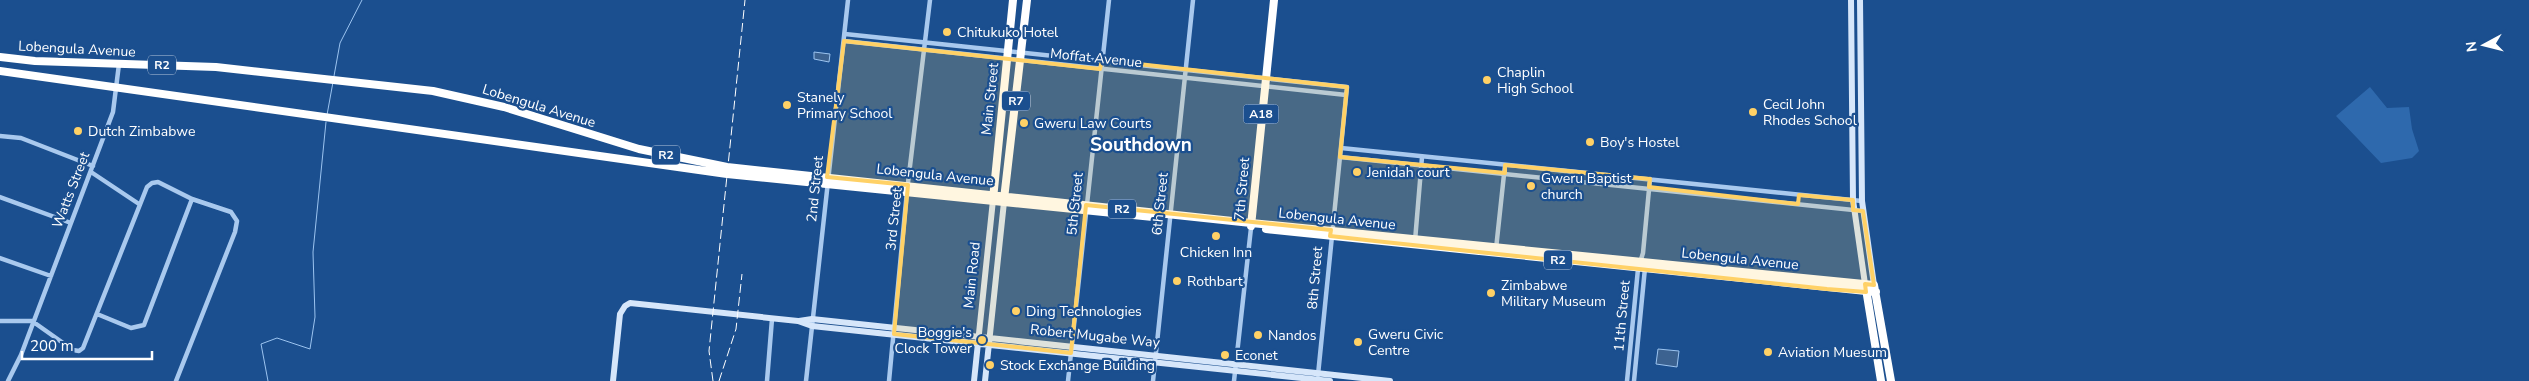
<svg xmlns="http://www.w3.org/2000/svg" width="2529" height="381" font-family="'Nunito Sans',sans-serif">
<rect width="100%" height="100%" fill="#1b4f8f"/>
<path fill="#2e69ad" d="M2370,87L2387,108L2409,107L2412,129L2419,151L2412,158L2381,163L2336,116Z"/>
<path fill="#3c6290" stroke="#9cc4f0" d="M814,52L830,54L829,62L814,59Z
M1658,349L1679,351L1677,367L1656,364Z"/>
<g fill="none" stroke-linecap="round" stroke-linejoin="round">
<path stroke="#9cc4f0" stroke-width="1" d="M334,76L340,43L362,0
M327,115L333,82
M268,381L261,344L277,338L310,349L315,317L313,252L326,122"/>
<path stroke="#a9c9ee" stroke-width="4.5" d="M845,34L1347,87L1318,375
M844,41L1346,95
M0,136L21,138L93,166
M1341,148L1862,201
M1340,157L1863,211
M91,172L139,204
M0,197L71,223
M1415,241L1422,157
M1496,249L1505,165
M0,258L51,276
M97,314L131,328L144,325L192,199
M0,321H32L73,350L79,351L83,348L147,187L152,183L158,182L192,199L231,212L237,221L235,232L176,381
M8,381L21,355L113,112L119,64
M767,381L772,319
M806,381L848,0
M889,381L907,191L930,0
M1068,381L1109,0
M1153,381L1193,0
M1234,381L1251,228
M1627,381L1638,269L1643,253L1650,179
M1634,381L1645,268"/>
<path stroke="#d6e6fa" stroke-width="6" d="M1851,0L1853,200L1865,284
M1860,0L1862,201L1874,285
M799,321L812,319L1390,381
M613,381L620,314L625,306L630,303L798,321L812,326L1330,381
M974,381L993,200
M985,381L1004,202"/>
<path stroke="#fff" stroke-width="8" d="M0,57L35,61L216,67L433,91L504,107L639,149L727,167L1251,223L1874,285L1891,381
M0,71L727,174L1153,217
M993,199L1013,0
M1004,199L1027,0
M1251,226L1274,0
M1266,229L1876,292
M1866,289L1881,381"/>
<path stroke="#fff" stroke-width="1" stroke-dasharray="9 4" stroke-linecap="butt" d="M713,381L709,351L745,0
M719,381L736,329L742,274"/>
</g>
<path fill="#ffd166" fill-opacity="0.2" stroke="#ffd166" stroke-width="4" stroke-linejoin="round" d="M844,41L1100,69L1102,60L1347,87L1340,157L1505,173V165L1650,179L1649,187L1798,204L1799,195L1853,200V210L1863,211L1874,285L1865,284L1866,292L1827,289L1375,241L1330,236L1331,230L1086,205L1071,353L894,334L908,185L827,177Z"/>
<g fill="#ffd166" stroke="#1b4f8f" stroke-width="2">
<circle cx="947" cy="32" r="5"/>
<circle cx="1487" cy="80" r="5"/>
<circle cx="787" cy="105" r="5"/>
<circle cx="1753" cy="112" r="5"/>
<circle cx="1024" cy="123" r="5"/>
<circle cx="78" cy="131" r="5"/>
<circle cx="1590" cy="142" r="5"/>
<circle cx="1357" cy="172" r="5"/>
<circle cx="1531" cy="186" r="5"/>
<circle cx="1216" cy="236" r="5"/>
<circle cx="1177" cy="281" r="5"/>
<circle cx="1491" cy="293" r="5"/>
<circle cx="1016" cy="311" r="5"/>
<circle cx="1258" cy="335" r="5"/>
<circle cx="982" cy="340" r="5"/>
<circle cx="1358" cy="342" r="5"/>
<circle cx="1768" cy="352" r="5"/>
<circle cx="1225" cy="355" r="5"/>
<circle cx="990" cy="365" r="5"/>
</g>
<g text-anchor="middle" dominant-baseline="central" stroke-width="4.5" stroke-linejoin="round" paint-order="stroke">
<g fill="#1b4f8f" stroke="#bbcadd" stroke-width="1">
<rect x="148" y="55.5" width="28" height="19" rx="4"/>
<rect x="1002" y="91.5" width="28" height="19" rx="4"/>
<rect x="1243.5" y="104.5" width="35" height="19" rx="4"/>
<rect x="652" y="145.5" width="28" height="19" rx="4"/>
<rect x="1108" y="199.5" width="28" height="19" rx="4"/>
<rect x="1544" y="250.5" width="28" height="19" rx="4"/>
</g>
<g font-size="12" font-weight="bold" fill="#fff">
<text x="162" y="65">R2</text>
<text x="1016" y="101">R7</text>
<text x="1261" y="114">A18</text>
<text x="666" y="155">R2</text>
<text x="1122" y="209">R2</text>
<text x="1558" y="260">R2</text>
</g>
<g font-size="14" fill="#fff" stroke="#1b4f8f" text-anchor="start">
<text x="957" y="32">Chitukuko Hotel</text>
<text x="1497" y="72">Chaplin<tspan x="1497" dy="16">High School</tspan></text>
<text x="797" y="97">Stanely<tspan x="797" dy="16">Primary School</tspan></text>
<text x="1763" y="104">Cecil John<tspan x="1763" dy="16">Rhodes School</tspan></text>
<text x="1034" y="123">Gweru Law Courts</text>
<text x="88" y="131">Dutch Zimbabwe</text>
<text x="1600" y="142">Boy's Hostel</text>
<text x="1367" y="172">Jenidah court</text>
<text x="1541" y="178">Gweru Baptist<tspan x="1541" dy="16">church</tspan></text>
<text x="1216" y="252" text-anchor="middle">Chicken Inn</text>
<text x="1187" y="281">Rothbart</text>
<text x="1501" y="285">Zimbabwe<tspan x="1501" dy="16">Military Museum</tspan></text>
<text x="1026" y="311">Ding Technologies</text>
<text x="972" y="332" text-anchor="end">Boggie's<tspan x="972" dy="16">Clock Tower</tspan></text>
<text x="1368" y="334">Gweru Civic<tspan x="1368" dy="16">Centre</tspan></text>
<text x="1268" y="335">Nandos</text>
<text x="1778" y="352">Aviation Muesum</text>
<text x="1235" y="355">Econet</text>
<text x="1000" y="365">Stock Exchange Building</text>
</g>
<g font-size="14" fill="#fff" stroke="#1b4f8f">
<text transform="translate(77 49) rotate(3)">Lobengula Avenue</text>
<text transform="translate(1096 58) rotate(6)">Moffat Avenue</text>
<text transform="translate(990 99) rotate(-84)">Main Street</text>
<text transform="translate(539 106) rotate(17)">Lobengula Avenue</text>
<text transform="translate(935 175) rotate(6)">Lobengula Avenue</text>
<text transform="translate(815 189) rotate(-84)">2nd Street</text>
<text transform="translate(1242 189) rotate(-85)">7th Street</text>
<text transform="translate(71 190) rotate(-69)">Watts Street</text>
<text transform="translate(1075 204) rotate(-84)">5th Street</text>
<text transform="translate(1160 204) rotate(-84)">6th Street</text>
<text transform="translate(894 219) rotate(-84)">3rd Street</text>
<text transform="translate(1337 219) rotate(6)">Lobengula Avenue</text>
<text transform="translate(1740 259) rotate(6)">Lobengula Avenue</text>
<text transform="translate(972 275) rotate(-84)">Main Road</text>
<text transform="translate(1315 278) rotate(-85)">8th Street</text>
<text transform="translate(1622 316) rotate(-85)">11th Street</text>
<text transform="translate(1095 336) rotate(6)">Robert Mugabe Way</text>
</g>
<g font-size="19" font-weight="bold" fill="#fff" stroke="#1b4f8f">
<text x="1141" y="145">Southdown</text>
</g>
</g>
<g transform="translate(2484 45) rotate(263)" stroke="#1b4f8f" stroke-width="4" paint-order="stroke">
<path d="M0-4L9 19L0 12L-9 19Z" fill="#ffffff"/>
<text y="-8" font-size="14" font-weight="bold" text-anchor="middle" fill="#ffffff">N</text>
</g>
<path d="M22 351v8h130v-8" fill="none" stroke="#ffffff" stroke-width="2.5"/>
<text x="30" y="351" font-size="15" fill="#ffffff" stroke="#1b4f8f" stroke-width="4" paint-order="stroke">200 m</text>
</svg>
